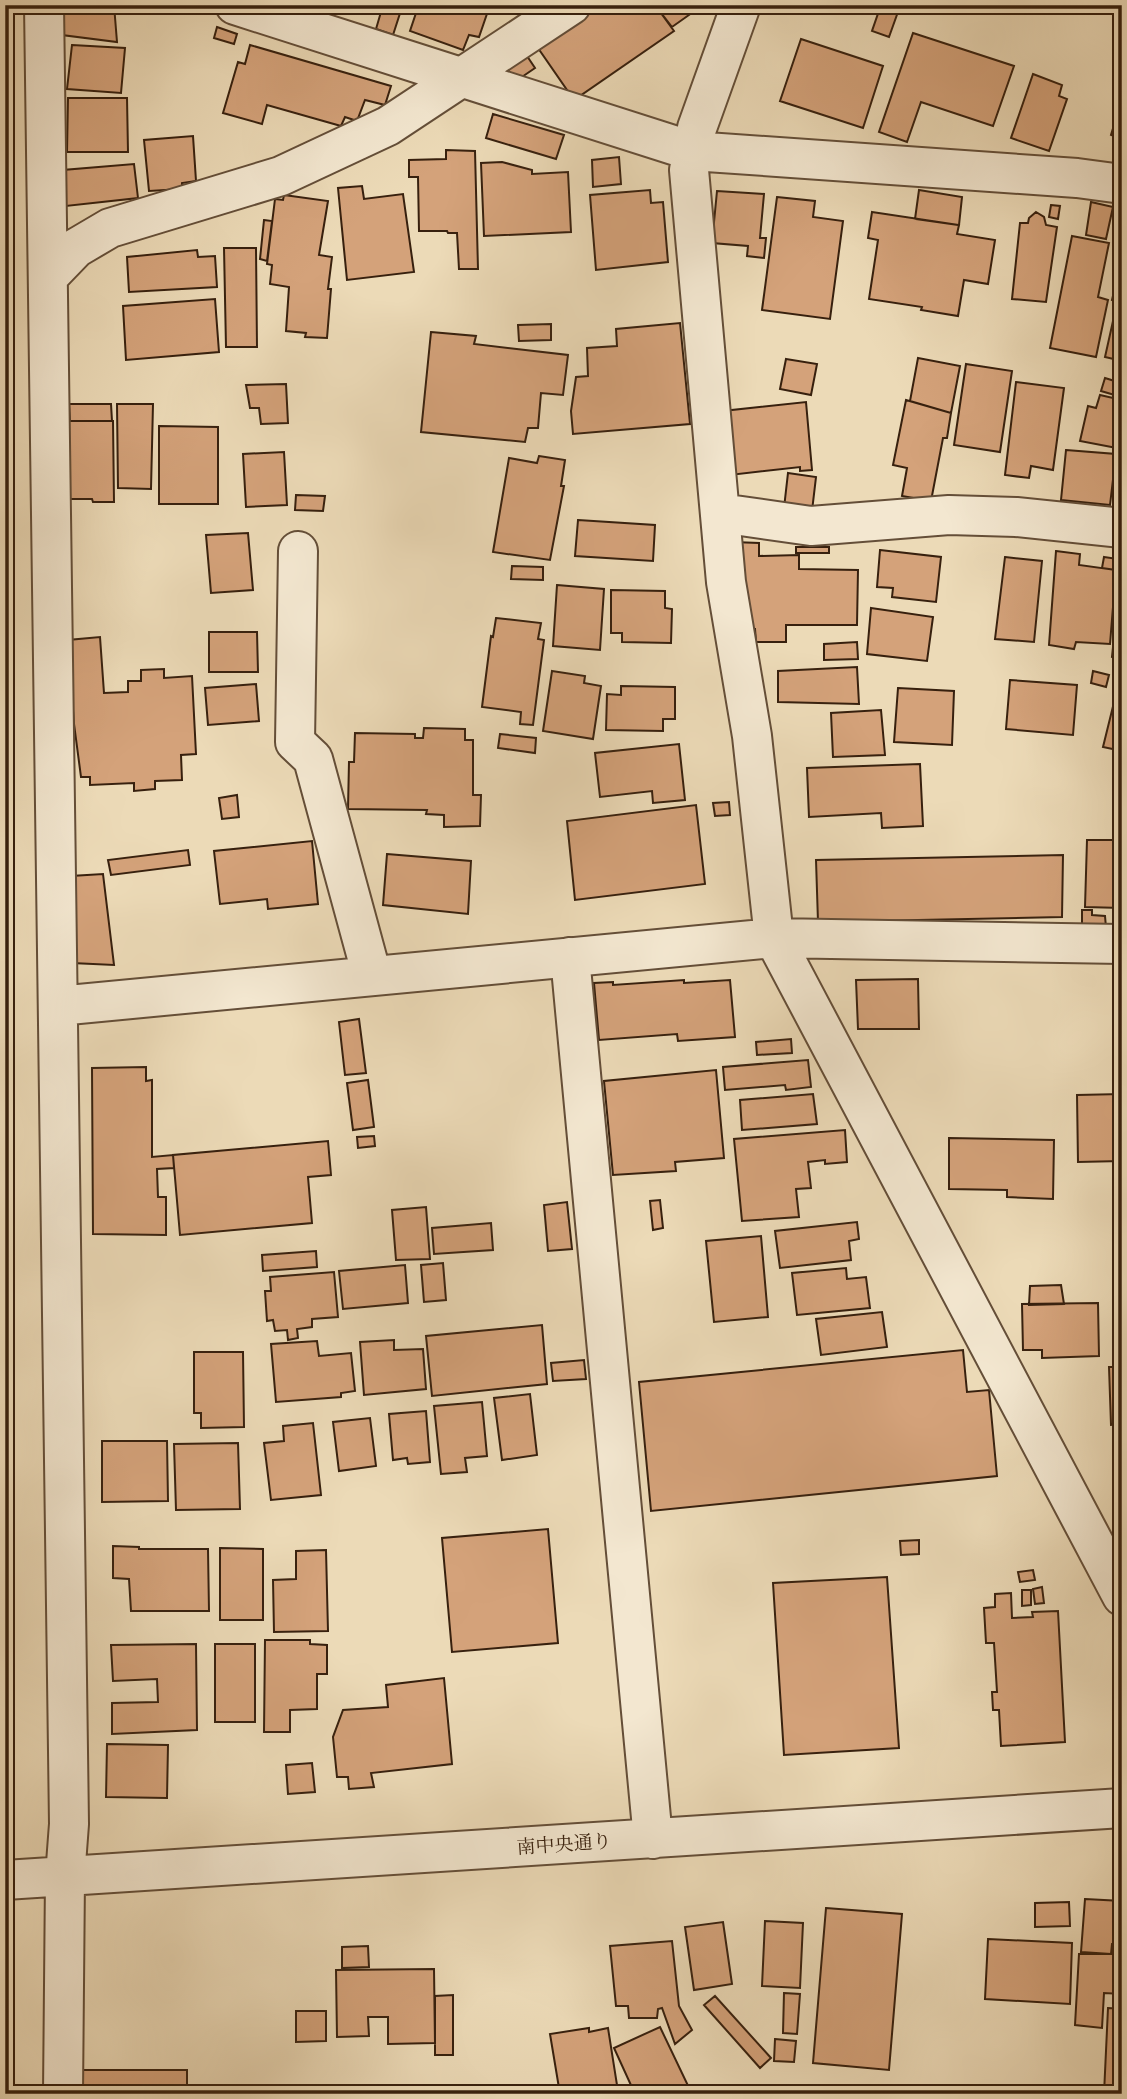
<svg xmlns="http://www.w3.org/2000/svg" width="1127" height="2099" font-family="'Libre Caslon Text','Noto Serif JP',serif">
<rect width="100%" height="100%" fill="#ecdab7"/>
<filter id="stains"><feTurbulence type="fractalNoise" baseFrequency=".00286" numOctaves="4"/><feColorMatrix values="0 0 0 0 .2 0 0 0 0 .09 0 0 0 0 .02 0 0 0 .5 -.17"/></filter>
<radialGradient id="worn" r=".72"><stop offset=".6" stop-color="#630" stop-opacity="0"/><stop offset="1" stop-color="#630" stop-opacity=".3"/></radialGradient>
<path fill="#d4a27a" stroke="#37200e" stroke-width="2" d="M56,5H114L117,42L62,35Z
M383,5L402,7L393,35L376,29Z
M414,5H490L479,37L469,35L463,50L410,31L418,7Z
M598,5H655L674,31L574,100L538,48Z
M655,5H703L672,27Z
M881,5L899,9L889,37L872,31Z
M1088,5H1114L1111,13Z
M217,27L237,34L234,44L214,38Z
M913,33L1014,66L993,126L921,102L907,142L879,132Z
M801,39L883,66L863,128L780,101Z
M72,45L125,48L121,93L67,89Z
M250,45L391,86L385,105L365,100L357,121L345,117L341,126L267,105L262,124L223,113L238,62L245,64Z
M527,56L535,68L516,81L507,69Z
M1033,74L1062,85L1059,96L1067,99L1049,151L1011,138Z
M68,98H127L128,152H67Z
M1122,99V139L1111,135Z
M493,114L564,135L556,159L486,138Z
M193,136L196,181L182,183V189L149,191L144,140Z
M446,150L475,151L478,269H459L457,233H448L447,231H419L418,177H409V160L446,159Z
M619,157L621,184L593,187L592,160Z
M502,162L532,170V174L568,172L571,232L484,236L481,163Z
M134,164L138,198L66,206L63,170Z
M362,186L364,199L403,194L414,272L347,280L338,188Z
M650,190L651,203L663,202L668,262L596,270L590,195Z
M919,190L962,197L959,225L915,219Z
M717,191L764,194L760,238H766L764,258L747,256L748,246L712,243Z
M284,195L328,201L319,255L332,257L328,289H331L327,338L305,337L306,333L286,331L289,287L270,284L272,265L267,264L275,199L283,200Z
M777,197L815,201L813,217L843,221L830,319L762,310Z
M1091,202L1113,207L1106,239L1086,235Z
M1051,205L1060,206L1058,219L1049,217Z
M872,212L959,225L957,234L995,240L988,284L964,280L958,316L921,310L922,307L869,299L878,240L868,238Z
M1036,212L1044,217L1046,225L1057,227L1046,302L1012,299L1020,223H1028L1029,218Z
M264,220L272,221L267,261L260,259Z
M1072,236L1109,243L1098,297L1108,300L1096,357L1050,348Z
M224,248H256L257,347H226Z
M197,250L198,257L215,256L217,287L129,292L127,257Z
M1122,257V302L1112,300Z
M215,299L219,352L126,360L123,306Z
M1115,312L1122,313V361L1105,357Z
M680,323L690,424L573,434L571,411L576,377L588,376L587,348L617,346L616,329Z
M551,324V340L519,341L518,325Z
M431,332L476,336L474,344L568,355L563,395L541,393L538,428H528L525,442L421,432Z
M918,358L960,366L951,413L910,401Z
M786,359L817,364L811,395L780,389Z
M966,364L1012,371L1000,452L954,445Z
M1105,378L1121,383L1118,396L1101,391Z
M1016,382L1064,388L1053,470L1031,466L1029,478L1005,475Z
M286,384L288,423L261,424L259,408H250L246,385Z
M1100,395L1122,400V449L1080,441L1088,406L1096,408Z
M906,400L951,413L947,438H943L931,501L902,496L907,468L893,465Z
M806,402L812,470L800,471V467L730,475L723,411Z
M69,404H111L112,421H70Z
M117,404H153L151,489L118,488Z
M67,421H113L114,502H93L92,499H67Z
M159,426L218,427V504H159Z
M1066,450L1116,454L1110,505L1061,500Z
M284,452L287,505L246,507L243,454Z
M539,456L565,460L561,486H564L550,560L493,552L509,458L537,463Z
M788,473L816,477L812,511L784,508Z
M296,495L325,496L323,511L295,510Z
M578,520L655,525L653,561L575,556Z
M248,533L253,590L211,593L206,535Z
M733,542L759,543V556L799,555V569L858,570L857,625H786V642H756L755,629L743,628Z
M796,547H829V553H796Z
M880,550L941,557L936,602L892,597L893,588L877,587Z
M1056,551L1080,554L1079,565L1116,570L1110,644L1076,642L1074,649L1049,645Z
M1005,557L1042,561L1034,642L995,639Z
M1104,557L1118,559L1116,570L1102,568Z
M512,566L543,567V580L511,579Z
M557,585L604,589L600,650L553,646Z
M611,590L665,591V608L672,609L671,643L622,642V633H611Z
M1118,598L1122,599V672L1116,671L1118,658L1112,657Z
M871,608L933,617L927,661L867,654Z
M496,618L541,623L538,639L544,640L533,725L520,724L521,712L482,707L491,636L493,637Z
M209,632H257L258,672H209Z
M100,637L104,693L128,692V681H141V670L164,669V678L192,676L196,754L181,755L182,780L155,781V789L134,791V783L90,785V777H81L74,724L68,640Z
M857,642L858,659L824,660V644Z
M857,667L859,704L778,702V671Z
M552,671L585,676L584,683L601,686L593,739L543,731Z
M1093,671L1109,675L1106,687L1091,683Z
M1010,680L1077,685L1073,735L1006,729Z
M256,684L259,721L208,725L205,688Z
M621,686L675,687V719H663V731L606,730L607,694L621,695Z
M898,688L954,691L952,745L894,742Z
M1117,690L1122,692V751L1103,747Z
M881,710L885,755L833,757L831,713Z
M424,728L465,729V740H473V795H481L480,826L444,827V815L426,814L427,810L348,809L349,762H354L355,733L415,734V738H423Z
M500,734L536,738L535,753L498,748Z
M679,744L685,800L653,803L652,791L600,797L595,753Z
M920,764L923,826L882,828L881,813L809,817L807,768Z
M237,795L239,817L222,819L219,798Z
M729,802L730,815L715,816L713,803Z
M696,805L705,884L575,900L567,821Z
M1087,840H1122V908L1085,907Z
M312,841L318,904L268,909L267,899L220,904L214,851Z
M188,850L190,865L111,875L108,860Z
M387,854L471,861L468,914L383,905Z
M1063,855L1062,917L818,922L816,860Z
M103,874L114,965L72,963L71,876Z
M1082,910H1092V915L1105,916L1107,939H1082Z
M918,979L919,1029H858L856,980Z
M684,980V983L730,980L735,1037L678,1041L677,1034L599,1040L594,983L613,982V985Z
M359,1019L366,1073L345,1075L339,1022Z
M791,1039L792,1053L757,1055L756,1042Z
M808,1060L811,1087L786,1090L785,1085L725,1090L723,1067Z
M146,1067V1081L152,1080V1157L173,1155L174,1168L157,1169L158,1197H166V1235L93,1234L92,1068Z
M716,1070L724,1158L675,1162L676,1171L613,1175L604,1081Z
M368,1080L374,1127L353,1130L347,1083Z
M813,1094L817,1124L742,1130L740,1100Z
M1122,1094V1161L1078,1162L1077,1095Z
M845,1130L847,1162L825,1164V1160L808,1162L811,1188L796,1189L799,1217L742,1221L734,1139Z
M374,1136L375,1146L358,1148L357,1137Z
M949,1138L1054,1140L1053,1199L1007,1197V1190L949,1189Z
M328,1141L331,1175L308,1177L312,1223L180,1235L173,1155Z
M660,1200L663,1228L653,1230L650,1201Z
M567,1202L572,1249L548,1251L544,1205Z
M426,1207L430,1259L396,1260L392,1210Z
M857,1222L859,1239L849,1241L851,1260L780,1268L775,1231Z
M491,1223L493,1250L434,1254L432,1228Z
M761,1236L768,1317L714,1322L706,1241Z
M316,1251L317,1267L263,1271L262,1255Z
M443,1263L446,1300L424,1302L421,1265Z
M405,1265L408,1303L343,1309L339,1271Z
M846,1268L847,1279L866,1277L870,1308L797,1315L792,1273Z
M334,1272L338,1317L312,1319V1327L297,1329L298,1338L288,1340L287,1330L275,1331L273,1320L267,1321L265,1291H271L270,1277Z
M1061,1285L1064,1304L1029,1305L1030,1286Z
M1098,1303L1099,1356L1042,1358V1350H1023L1022,1304Z
M882,1312L887,1347L821,1355L816,1319Z
M542,1325L547,1384L432,1396L426,1336Z
M394,1340V1350L423,1349L426,1389L364,1395L360,1342Z
M317,1341L319,1356L351,1353L355,1391L341,1393V1397L276,1402L271,1344Z
M963,1350L967,1392L989,1390L997,1476L651,1511L639,1382Z
M194,1352H243L244,1427L201,1428V1413H194Z
M584,1360L586,1379L553,1381L551,1363Z
M1109,1367H1122V1424L1111,1425Z
M530,1394L537,1455L502,1460L494,1398Z
M482,1402L487,1456L465,1458L467,1472L441,1474L434,1406Z
M426,1411L430,1462L408,1464L407,1458L393,1460L389,1414Z
M370,1418L376,1466L339,1471L333,1422Z
M313,1423L321,1495L271,1500L264,1443L284,1441L283,1426Z
M102,1441H167L168,1501L102,1502Z
M238,1443L240,1509L176,1510L174,1444Z
M548,1529L558,1643L452,1652L442,1538Z
M919,1540V1554L901,1555L900,1541Z
M113,1546L139,1547V1549H208L209,1611H131L129,1579L113,1578Z
M220,1548L263,1549V1620H220Z
M326,1550L328,1631L274,1632L273,1580L296,1579V1551Z
M1033,1570L1035,1580L1020,1582L1018,1572Z
M887,1577L899,1748L784,1755L773,1583Z
M1042,1587L1044,1603L1035,1604L1033,1589Z
M1022,1590H1031V1605L1022,1606Z
M1011,1593L1012,1618L1033,1617L1032,1612L1058,1611L1065,1742L1001,1746L999,1710H993L992,1692H997L994,1643H986L984,1608L995,1607V1594Z
M265,1640H310V1644L327,1645V1674H317V1709L290,1710V1732H264Z
M196,1644L197,1730L112,1734V1703L158,1702L157,1679L113,1681L111,1645Z
M215,1644H255V1722H215Z
M444,1678L452,1764L371,1773L374,1787L349,1789L348,1777H337L333,1737L343,1710L388,1707L386,1685Z
M107,1744L168,1745L167,1798L106,1797Z
M312,1763L315,1792L288,1794L286,1765Z
M1085,1899L1122,1901V1945L1112,1944L1111,1954L1081,1952Z
M1069,1902L1070,1926L1035,1927V1903Z
M826,1908L902,1914L889,2070L813,2063Z
M765,1921L803,1923L800,1988L762,1986Z
M723,1922L732,1984L694,1990L685,1927Z
M988,1939L1072,1943L1070,2004L985,1999Z
M672,1941L679,2006L692,2030L675,2044L662,2008L658,2009L657,2018H629L628,2006H616L610,1946Z
M368,1946L369,1967L342,1968V1947Z
M1079,1954H1122V1994L1104,1993L1102,2028L1075,2025Z
M434,1969L435,2043L388,2044V2017H368L369,2036L337,2037L336,1970Z
M784,1993L800,1994L797,2034L783,2033Z
M453,1995V2055H435V1996Z
M715,1996L771,2058L760,2068L704,2005Z
M1108,2008L1122,2009V2094H1104Z
M296,2011H326V2041L296,2042Z
M660,2027L692,2094H635L614,2048Z
M589,2028V2032L608,2028L617,2085L584,2091V2094H560L550,2034Z
M775,2039L796,2041L794,2062L774,2061Z
M81,2070H187V2094H81Z"/>
<g fill="none" stroke-linecap="round" stroke-linejoin="round">
<g stroke="#644e38" stroke-width="42">
<path id="minor" d="M44,5L69,1824L65,1877L63,2094
M235,5L692,151L1077,178L1122,184
M741,5L697,128L689,170L726,582L752,736L774,938L1122,1596
M48,277L76,248L110,228L281,176L388,126L571,5
M720,513L811,526L949,515L1016,517L1122,528
M298,551L295,742L313,759L372,976
M570,957L653,1839
M58,1006L774,938L1122,944
M5,1880L1122,1808"/>
</g>
<use href="#minor" stroke="#f3e7d0" stroke-width="38"/>
</g>
<g text-anchor="middle" dominant-baseline="central" stroke-width="5" stroke-linejoin="round" paint-order="stroke">
<g font-size="19" fill="#37200e" stroke="#f3e7d0">
<text transform="translate(564 1844) rotate(-4)">南中央通り</text>
</g>
</g>
<rect width="1127" height="2099" fill="none" stroke="#ecdab7" stroke-width="28"/>
<rect x="7" y="7" width="1113" height="2085" fill="none" stroke="#37200e" stroke-width="3.5"/>
<rect x="14" y="14" width="1099" height="2071" fill="none" stroke="#37200e" stroke-width="2"/>
<rect width="100%" height="100%" filter="url(#stains)"/>
<rect width="100%" height="100%" fill="url(#worn)"/>
</svg>
